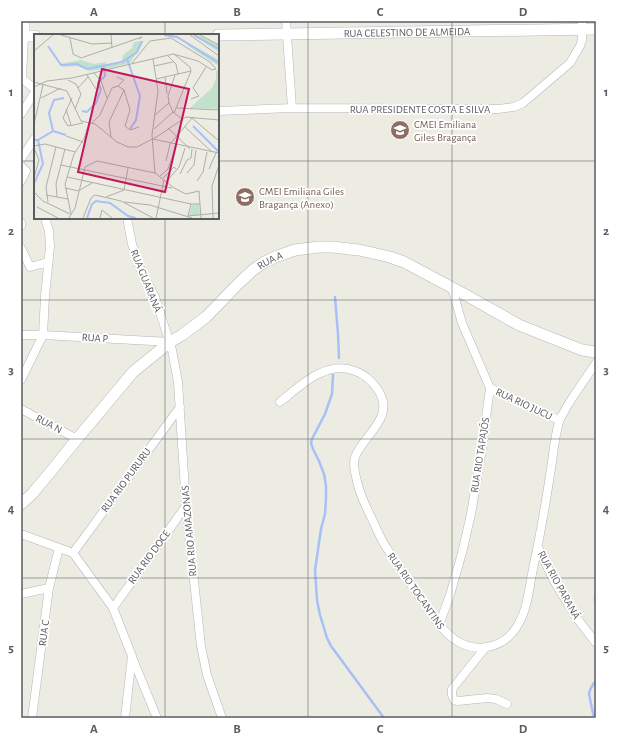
<svg xmlns="http://www.w3.org/2000/svg" width="617" height="739" font-family="'Alegreya Sans',sans-serif">
<rect width="100%" height="100%" fill="#ecece3"/>
<g fill="none" stroke-linecap="round" stroke-linejoin="round">
<path stroke="#a8c0f7" stroke-width="2.5" d="M335,297L338,334L339,358
M333,375L332,394L325,414L312,439L311,443L313,449L319,461L324,474L326,486V499L325,514L321,529L315,570L317,600L320,615L327,638L331,646L384,718
M596,594L595,600L596,603
M594,718L589,694C590,689 592,685 596,681"/>
<g stroke="#b5b6bc" stroke-width="9">
<path id="street" d="M286,21L292,108
M21,36H24L22,79
M21,78L35,89
M218,111L292,108L498,109L514,107L523,103L570,63L580,46L582,40V21
M21,114L35,92
M21,159L35,138
M21,166L26,171L21,181
M127,218L132,244L140,268L155,297L172,350L178,382L186,506L201,646L207,675L222,718
M21,223V226
M21,248L30,267L48,262
M21,335H43L170,342
M21,380L43,335L45,296L50,247L49,231L45,218
M490,388L559,420
M280,402C301,385 326,360 355,371C364,374 372,381 378,390C396,418 364,434 355,457C353,464 355,474 357,481C360,496 367,509 374,523C378,532 382,542 388,550C404,576 422,600 439,625C445,631 450,637 457,641C480,655 507,646 519,623C527,609 529,590 532,574C539,541 545,508 550,475C553,458 554,439 559,422C560,417 564,413 566,408C575,393 586,378 596,363
M21,409L77,439
M21,534L73,553L113,608L132,656L125,718
M538,547L554,581L576,617L596,643
M73,553L180,407
M21,594L49,588
M113,608L186,506
M439,625L450,595L462,553L471,514L481,455L490,388L462,323L452,288
M485,648L452,689V695L454,700L458,701L487,698L496,699L507,704
M132,657L157,718
M32,718L49,588L59,548"/>
</g>
<g stroke="#b6b7be" stroke-width="12">
<g id="secondary">
<path d="M24,21V36H35"/>
<path id="s1" d="M218,35L596,29"/>
<path id="s2" d="M21,504L32,494L52,470L77,439L133,372L170,342L182,335L206,317L239,283L253,270L263,263L275,257L295,250L319,247H332L359,250L390,257L404,262L464,294L519,325L582,350L596,352"/>
</g>
</g>
<use href="#street" stroke="#fff" stroke-width="8"/>
<use href="#secondary" stroke="#fff" stroke-width="11"/>
</g>
<path fill="none" stroke="#5b5c62" stroke-width="1" stroke-opacity="0.55" d="M165,21V35M308,21V718M452,21V718M21,161H35M218,161H596M165,218V718M21,300H596M21,439H596M21,578H596"/>
<defs>
<g id="school-disc" transform="scale(1)"><circle r="9.5" fill="#8d6e63" stroke="#fff"/><path d="M0-5L7-2L0 1L-7-2ZM-4 1L0 2.5L4 1V4Q0 6-4 4Z" fill="#fff"/></g>
</defs>
<g fill-rule="evenodd">
<use href="#school-disc" x="400" y="130"/>
<use href="#school-disc" x="245" y="197"/>
</g>
<g text-anchor="middle" dominant-baseline="central" stroke-width="3.5" stroke-linejoin="round" paint-order="stroke">
<g font-size="11" fill="#5b5c62" stroke="#fff">
<text stroke="none"><textPath href="#s1" startOffset="189">RUA CELESTINO DE ALMEIDA</textPath></text>
<text x="420" y="109">RUA PRESIDENTE COSTA E SILVA</text>
<text stroke="none"><textPath href="#s2" startOffset="351">RUA A</textPath></text>
<text transform="translate(146 281) rotate(68)">RUA GUARANÁ</text>
<text transform="translate(95 338) rotate(3)">RUA P</text>
<text transform="translate(524 404) rotate(25)">RUA RIO JUCU</text>
<text transform="translate(49 424) rotate(28)">RUA N</text>
<text transform="translate(480 455) rotate(-81)">RUA RIO TAPAJÓS</text>
<text transform="translate(126 480) rotate(-54)">RUA RIO PURURU</text>
<text transform="translate(189 531) rotate(-95)">RUA RIO AMAZONAS</text>
<text transform="translate(149 557) rotate(-54)">RUA RIO DOCE</text>
<text transform="translate(559 585) rotate(61)">RUA RIO PARANÁ</text>
<text transform="translate(416 591) rotate(55)">RUA RIO TOCANTINS</text>
<text transform="translate(44 633) rotate(-83)">RUA C</text>
</g>
<g font-size="11" fill="#785e54" stroke="#fff" text-anchor="start">
<text x="414" y="124">CMEI Emiliana<tspan x="414" dy="13">Giles Bragança</tspan></text>
<text x="259" y="191">CMEI Emiliana Giles<tspan x="259" dy="13">Bragança (Anexo)</tspan></text>
</g>
</g>
<g transform="translate(34 34)">
<rect width="185" height="185" fill="#ecece3"/>
<path d="M158,1H164L185,11V18ZM110,7L96,29L77,34L56,37L44,32L29,33L25,30L47,26L60,30L72,28V32L77,29L87,30L89,21L98,14L100,8ZM153,8L185,26V32L154,12ZM182,36L185,37V75L156,74L178,54L182,45ZM165,170L166,181L155,182L158,171Z" fill="#c1e2ca"/>
<path fill="none" stroke="#a8c0f7" stroke-width="2" d="M130,1L143,3L185,29M160,1L185,15M14,12L27,31L43,30L53,35L88,28L103,18L108,7M93,25L106,62L102,86L96,95M48,77L53,78L62,69L67,55L64,49L71,42L70,33M159,92L185,118M19,97L15,79L20,66L30,64M19,97L32,101M0,106H4L19,97M0,149L9,130L4,106M53,184L58,170L62,167L76,169L94,182L102,184"/>
<path fill="none" stroke="#aeaeab" stroke-width="1" d="M27,1L58,10L78,9M77,1L78,14M156,1L185,22M166,1L185,11M36,4L39,20L47,24L108,3L105,5M0,17L19,1M140,20L156,33L157,37M134,22L142,30L144,40M119,25L124,57L118,101L121,139M120,32L139,28M60,39L67,47L73,64M53,41L62,55M141,41L134,62L135,69L139,78L148,85M83,43L90,46L84,52M131,43L133,60M122,45L157,37M34,46L42,50L47,60L41,75M0,48L33,57L47,87L61,90L83,108L94,113H103L124,102L152,83L185,86M0,53L13,47L38,44L139,20L164,27L178,36L182,35L176,28L137,4L116,7L98,29M44,54L54,43M7,64L27,54M38,64L29,84L34,92L49,89M157,65L165,62L159,54L172,33M143,74L185,76M32,75L37,91M140,79L157,37M121,81L135,69M158,84L185,107M58,89L66,81L78,54L84,52L90,56L96,76L91,92L96,96L105,93M0,90L9,51M151,93L178,118M134,94L156,115M120,95L139,78M32,102L49,108M77,103L75,88L90,56M119,105L185,119M0,112L11,110L41,118M0,114L5,126L0,144M132,127L136,110L158,84M27,131L138,154M175,135L182,119M153,139L160,131L162,116M146,140L153,126L157,124L158,115M126,142L134,135L140,118M33,143L157,170H166M129,144L140,133L143,136M163,147L169,138L173,118M132,148L145,133L151,114M31,154L45,157M46,156L58,149M0,158L9,167L36,180M12,161L34,165M23,163L22,150L31,115M72,163L90,156L94,134M14,168L12,153L22,113M90,168L116,171L158,184M157,170L154,182L185,179M3,173L24,184M37,180L31,150L40,120L50,105L55,89M35,184L41,174L51,133L63,127L121,139L140,154L152,160L165,157L167,184M49,184L57,164L61,161L87,167L119,184M66,184L68,176L78,184M122,184L130,146M179,184L178,152L185,131"/>
<path fill="#c2185b" fill-opacity="0.15" stroke="#c2185b" stroke-width="2" d="M68,35L155,55L131,158L44,138Z"/>
<rect width="185" height="185" fill="none" stroke="#5b5c62" stroke-width="2"/>
</g>
<rect width="617" height="739" fill="none" stroke="#ffffff" stroke-width="44"/>
<rect x="22" y="22" width="573" height="695" fill="none" stroke="#5b5c62" stroke-width="1.5"/>
<g font-size="13" text-anchor="middle" font-weight="bold" fill="#5b5c62">
<text x="94" y="16">A</text>
<text x="237" y="16">B</text>
<text x="380" y="16">C</text>
<text x="523" y="16">D</text>
<text x="11" y="96">1</text>
<text x="606" y="96">1</text>
<text x="11" y="235">2</text>
<text x="606" y="235">2</text>
<text x="11" y="374">3</text>
<text x="606" y="374">3</text>
<text x="11" y="513">4</text>
<text x="606" y="513">4</text>
<text x="11" y="652">5</text>
<text x="606" y="652">5</text>
<text x="94" y="733">A</text>
<text x="237" y="733">B</text>
<text x="380" y="733">C</text>
<text x="523" y="733">D</text>
</g>
</svg>
